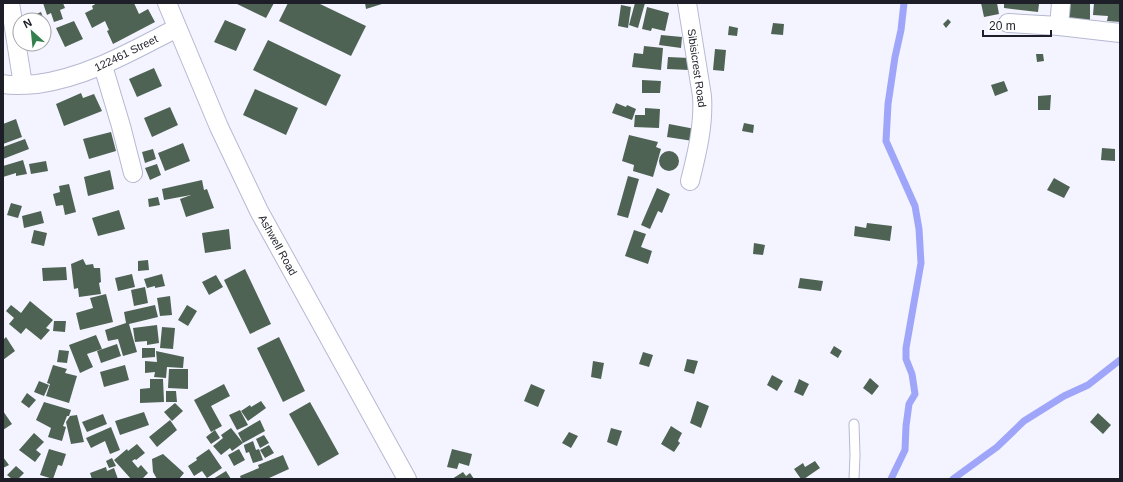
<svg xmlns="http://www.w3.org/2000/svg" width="1123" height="482" font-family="Helvetica,sans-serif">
<rect width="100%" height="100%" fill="#f3f4ff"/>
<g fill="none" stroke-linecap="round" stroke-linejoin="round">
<path stroke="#9fa6fa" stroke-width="7" d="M891,479L905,450L906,426L909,404L915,394L912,374L906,359V348L921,263L919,229L915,206L886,141L888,104L895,57L901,30L904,3
M953,479L997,447L1024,421L1064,396L1088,385L1120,360"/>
</g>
<path fill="#4f6354" d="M43,3H63L65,8L60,10L63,19L54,22L51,13L47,15Z
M97,3H134L139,14L148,9L155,22L113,44L107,31L109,30L105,21L92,28L85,13L93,9L92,6Z
M235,3H274L266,18Z
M288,3H318L366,26L351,56L279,21Z
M365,3H385L366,9Z
M635,3H645L638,28L629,25Z
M981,3H997L999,14L984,17Z
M1004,3L1039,4L1038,12L1004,8Z
M1063,3H1090V20H1063Z
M1094,3H1120V22L1107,21L1108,16L1093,15Z
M621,5L631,7L628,28L618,26Z
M647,7L669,13L665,31L652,28L651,31L642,29Z
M41,12L44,20H33L32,16Z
M948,19L951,22L946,28L943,24Z
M225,20L246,29L236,51L214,42Z
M74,21L83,39L65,47L56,28Z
M773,23L784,24L783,35L771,34Z
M729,26L738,28L737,36L728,35Z
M661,35L682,37L681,48L659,45Z
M268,40L341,75L326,106L253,70Z
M644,46L663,48L661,70L632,67L634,53L643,54Z
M715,49L726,50L724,71L713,70Z
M1036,54H1043L1044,61L1037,62Z
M668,57L689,58V70L667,69Z
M154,68L162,86L137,97L129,79Z
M642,80L661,81L660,93H642Z
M1004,81L1008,91L995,96L991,85Z
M255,89L298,108L286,135L243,115Z
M81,93L83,98L94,94L102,111L64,126L56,104Z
M1051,95L1050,110H1038V96Z
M616,103L626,107L627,105L636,109L632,120L612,113Z
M170,107L178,125L152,137L144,118Z
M645,108L660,109L659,128L634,127L635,115H645Z
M16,119L22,137L3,144V124Z
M744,123L754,125L753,133L742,131Z
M669,124L695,129L693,141L667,137Z
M111,132L116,151L89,159L83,139Z
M629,135L658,142L656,147L661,149L653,177L633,171L634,165L622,161Z
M25,139L29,149L3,159V147Z
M183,143L190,161L165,171L158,153Z
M1102,148L1115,149V161L1101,160Z
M153,149L156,159L145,163L142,152Z
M659 161a10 10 0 1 1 20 0a10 10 0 1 1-20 0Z
M23,160L27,174L16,176V173L3,177V166Z
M46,161L48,171L31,174L29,164Z
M157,164L161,175L150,180L145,168Z
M110,170L114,189L88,196L84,177Z
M628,176L639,179L628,218L617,215Z
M1054,178L1070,187L1064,198L1047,190Z
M202,180L204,190L207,189L214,208L186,217L180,199L191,195L164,200L162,189Z
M69,184L76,212L65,215L63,205L56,206L53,194L60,192L59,186Z
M657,188L670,194L662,213L658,211L650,229L641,225Z
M158,197L160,205L149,207L148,199Z
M11,203L22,206L18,218L7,215Z
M119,210L125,229L98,236L92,218Z
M41,211L44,223L24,228L22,216Z
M867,223L892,226L890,241L854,236L855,226L866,228Z
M229,229L231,249L205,253L202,233Z
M34,230L47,233L44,246L31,243Z
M634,230L646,234L641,247L652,251L648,264L625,256Z
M754,243L765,245L763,255L753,254Z
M83,259L86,265L93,264L94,268H100L101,282L99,283L101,294L79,297L78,288L74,289L71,264Z
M148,260L149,270L138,271V261Z
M66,267L67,280L43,281L42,268Z
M245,269L271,324L250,334L224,280Z
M132,274L135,287L118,291L115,278Z
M162,274L165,286L155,288V286L147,288L144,279Z
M216,275L223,287L209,295L202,282Z
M800,278L823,281L821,291L798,288Z
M145,287L148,303L134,306L131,290Z
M106,294L113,322L80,330L76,313L93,308L90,298Z
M170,296L172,315L160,316L157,298Z
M30,301L53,320L46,328L50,330L41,340L26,328L21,334L9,324L14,318L6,311L11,305L21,313Z
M155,305L158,317L129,324L137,352L123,356L118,339L108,341L105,330L126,323L124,312Z
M187,305L197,311L188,326L178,320Z
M54,321H66L65,332L53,331Z
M157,325L159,343L147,345V341L135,342L133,328Z
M162,327L175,328L173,349L160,348Z
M96,335L102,349L87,354L93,367L80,373L69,345Z
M6,337L15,351L3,360V340Z
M279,337L305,391L283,402L257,348Z
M117,344L121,356L101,363L97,351Z
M834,346L842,351L838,358L830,353Z
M142,348H155V357L142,358Z
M59,350L69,351L67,363L57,362Z
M156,351L184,357L183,368L167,367L166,378L154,377L155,372L145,373V361L157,362Z
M643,352L653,355L649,367L639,364Z
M687,359L698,361L694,374L684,371Z
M593,361L604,363L601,379L591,377Z
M53,365L67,369L65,373L77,376L69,403L46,396L50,384L47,383Z
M125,365L129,380L104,387L100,372Z
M169,369H188V389L168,388Z
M772,375L783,381L777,391L767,385Z
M870,378L879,386L872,395L863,388Z
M150,379H163L164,402L140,403V389L150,388Z
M799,379L809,384L803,396L794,392Z
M39,381L49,385L44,396L34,392Z
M224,384L230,396L211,406L222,426L211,432L194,400Z
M531,384L545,390L538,407L524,401Z
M166,391H176L177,402H166Z
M27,393L36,400L29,408L21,402Z
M261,401L266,408L248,421L241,411L250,405L251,407Z
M697,401L709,406L701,428L690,423Z
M44,402L71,410L69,416H67L63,426L66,427L62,441L48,437L51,428L36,420Z
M310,402L339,454L318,466L289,414Z
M175,403L183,411L172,421L164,412Z
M240,410L248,425L237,430L229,415Z
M3,411L12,424L3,430Z
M144,412L149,425L120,435L115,421Z
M1098,413L1111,425L1103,434L1090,422Z
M103,414L107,424L87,432L82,422Z
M77,415L84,442L71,444L66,422L70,416Z
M170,420L177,430L157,447L149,437Z
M260,420L265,431L243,443L238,433Z
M671,426L682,433L678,441L680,443L674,452L661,444Z
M111,427L120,450L110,454L105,441L91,448L86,438Z
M231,428L243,443L232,451L230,448L221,455L213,446L223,438L221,435Z
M611,428L622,431L617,446L607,442Z
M215,430L220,438L211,444L206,437Z
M569,432L578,436L571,448L562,443Z
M34,433L44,442L36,450L41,454L35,462L19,450Z
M264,435L269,443L260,448L256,439Z
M253,441L256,450L259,449L263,460L253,463L249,452L246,453L244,446V445Z
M137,444L145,453L136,460L135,459L132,461L138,468L141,465L148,473L142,479H131L114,460L127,449L128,451Z
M269,445L274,453L265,458L260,450Z
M49,449L66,454L62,466L58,465L53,479L40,475Z
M209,449L222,468L207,478L202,471L194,476L188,466L197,460L196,458Z
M239,449L245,460L234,466L228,455Z
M452,449L472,454L469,466L459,463L457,469L447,467Z
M163,454L184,473L179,479H157L153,472L152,459Z
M283,455L289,469L267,479H241L240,476L259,468L258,465Z
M3,457L9,465L3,468Z
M112,458L116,466L109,468L106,461Z
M815,461L820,468L804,479H801L794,469L803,463L805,467Z
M16,466L24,473L18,479H12L7,475Z
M106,467L107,471L114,468L118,479H92L90,473Z
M226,471L231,479H213Z
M463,472L466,476L470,473L474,479H452Z"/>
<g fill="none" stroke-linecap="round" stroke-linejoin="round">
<g stroke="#b6b9d1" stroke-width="11">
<path id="service" d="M854,424L855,455L854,479"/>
</g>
<g stroke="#b6b9d1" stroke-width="20">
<path id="minor" d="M10,3L23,85
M167,3L219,127L259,211L407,479
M687,3L702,96C704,125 697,153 690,181
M1008,23L1059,26L1120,33
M1059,26L1061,3
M103,66L121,126L133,173
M3,84C14,86 26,85 37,84C88,77 132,51 177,28"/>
</g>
<use href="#service" stroke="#fff" stroke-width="9"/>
<use href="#minor" stroke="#fff" stroke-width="18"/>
</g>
<g text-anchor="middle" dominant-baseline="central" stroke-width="4" stroke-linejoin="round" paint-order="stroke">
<g font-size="11" fill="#1d1e27" stroke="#fff">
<text transform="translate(126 53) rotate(-26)">122461 Street</text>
<text transform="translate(697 68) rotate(82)">Sibisicrest Road</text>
<text transform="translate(278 245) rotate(61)">Ashwell Road</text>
</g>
</g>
<rect width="1123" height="482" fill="none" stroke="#1d1e27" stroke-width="8"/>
<g transform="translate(32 32) rotate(333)"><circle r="19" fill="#ffffff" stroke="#a5a5a9"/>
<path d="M0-3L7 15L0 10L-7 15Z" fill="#337f4e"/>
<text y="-6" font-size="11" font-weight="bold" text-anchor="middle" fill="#1d1e27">N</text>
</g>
<path d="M983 30v6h68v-6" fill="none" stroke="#1d1e27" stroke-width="2"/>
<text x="989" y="30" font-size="12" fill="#1d1e27" stroke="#ffffff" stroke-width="3" paint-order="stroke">20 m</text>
</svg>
